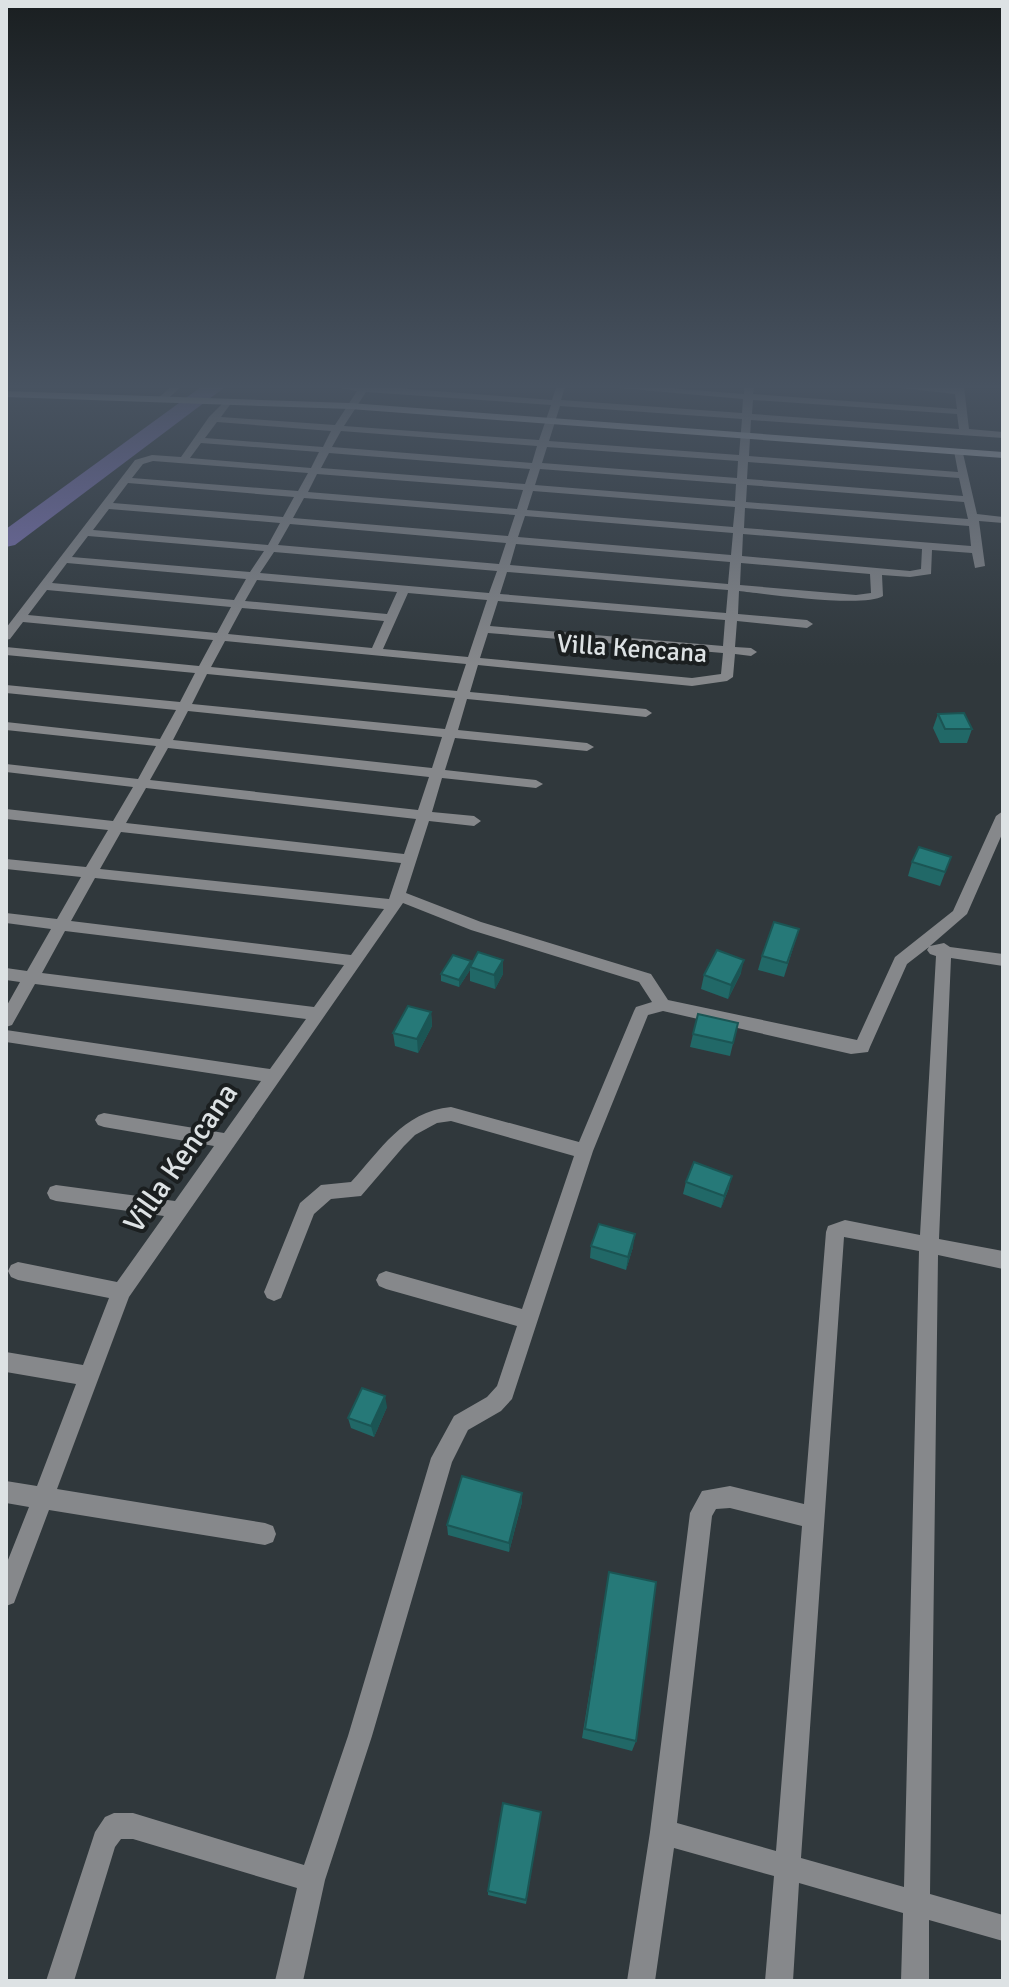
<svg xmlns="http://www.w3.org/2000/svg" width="1009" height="1987" font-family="Signika,sans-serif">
<rect width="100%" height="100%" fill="#30383c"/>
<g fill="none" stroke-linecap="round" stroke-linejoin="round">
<path fill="#7970b0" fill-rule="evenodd" d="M201,387H225L15,545L6,547V529Z"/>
<path fill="#86888b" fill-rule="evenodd" d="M171,387H181L164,402H158V398Z
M335,387H384L552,400L556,387H565L561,400L742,413L743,399L608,387H657L744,394V387H754L753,394L957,409L955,394L892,387H964L969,429L1003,432V438L751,420L749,456L958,472L954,451L962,449L977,514L1003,517V523L979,521L985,566L975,568L972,553L932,550L931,574L910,577L882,575L883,596C864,608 767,594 739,591L738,614L807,620L813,624L807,628L737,621L735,647L751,648L757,652L751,656L735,654L733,677L727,681L692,686L478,665L470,692L646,709L652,713L646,717L467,699L458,730L587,743L594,747L587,751L455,738L445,770L536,780L543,784L536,788L442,778L432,812L474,816L481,821L474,826L429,821L406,893L481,922L651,974L668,1000L857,1040L895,957L953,911L996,816L1003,811V832L967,914L930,946L944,943L950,947L1003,954V966L951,958L939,1239L1003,1251V1269L938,1255L930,1894L1003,1915V1941L929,1920V1981H901L903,1913L799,1883L793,1981H765L774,1876L674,1848L655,1981H627L650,1832L690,1513L702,1491L730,1486L804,1504L826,1232L828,1226L845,1220L920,1235L936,956L930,954L927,950L929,947L907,964L870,1047L868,1052L851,1054L663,1011L648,1015L593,1151L512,1399L501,1411L468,1430L452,1462L372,1736L325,1880L303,1981H275L297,1888L133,1839H121L115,1847L74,1981H46L95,1832L105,1817L114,1813H133L304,1865L348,1736L431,1458L454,1416L487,1397L497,1386L517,1326L386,1289L379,1286L376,1280L379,1274L386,1271L522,1309L574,1156L451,1121L437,1123L415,1135L404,1146L361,1196L331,1199L314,1214L281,1298L274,1301L267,1298L264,1292L300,1203L321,1185L351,1182C381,1150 402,1112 451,1107L579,1142L634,1011L636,1007L652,1002L639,982L471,930L403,903L129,1297L57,1489L265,1523L273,1526L276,1534L273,1542L265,1545L49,1510L14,1603L6,1606V1565L29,1507L6,1503V1481L37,1486L76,1384L6,1372V1352L83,1365L109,1298L18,1280L11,1277L8,1271L11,1265L18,1262L117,1282L164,1216L56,1201L50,1199L47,1193L50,1187L56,1185L175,1201L214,1146L104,1127L98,1125L95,1120L98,1115L104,1113L224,1133L261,1081L6,1042V1030L270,1069L306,1019L35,984L12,1025L6,1027V1007L20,982L6,980V968L27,971L51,929L6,923V913L57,919L81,877L6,869V859L86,867L108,830L6,819V809L113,821L133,787L6,772V764L138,779L156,746L6,730V722L160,739L176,710L6,693V685L180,702L195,673L6,655V647L199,666L213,640L23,622L10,639L6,640V628L135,460L152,455L181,457L209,417L227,399L232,402L221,417L335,425L357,391ZM366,392L551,405L539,440L344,426ZM753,400L957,414L959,429L752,414ZM560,406L742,419L739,455L549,441ZM217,422L331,431L323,447L205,438ZM341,431L537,446L532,463L332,447ZM201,443L319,452L311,468L190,458ZM547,447L738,461L737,478L542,463ZM329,453L530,469L525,484L321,468ZM153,461L308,473L298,491L132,478L143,464ZM748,462L959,478L963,496L747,479ZM540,469L736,484L735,501L535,485ZM317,474L523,490L517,509L308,492ZM128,483L294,497L283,517L113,503ZM747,485L964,502L968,519L746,502ZM533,491L735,507L733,527L527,510ZM304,498L515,515L508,536L293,518ZM745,508L969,526L971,546L744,528ZM109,509L280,523L268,545L93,530ZM525,516L733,533L731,555L518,537ZM290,524L506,543L499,564L278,545ZM743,534L922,549L921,569L910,571L742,556ZM88,536L264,551L250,572L72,557ZM516,544L730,562L728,584L510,565ZM274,552L497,571L489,593L260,573ZM67,563L246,579L234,600L52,583ZM741,563L870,574L871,593L856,595L740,585ZM507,572L728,590L726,613L500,594ZM257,580L397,592L387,614L245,601ZM47,590L231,607L217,633L28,615ZM408,593L487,600L468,657L383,649ZM498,601L725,620L723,646L490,626ZM242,608L384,621L372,648L228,634ZM488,633L723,653L721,674L692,678L480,658ZM225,641L466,664L457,691L211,667ZM207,674L455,698L445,729L192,704ZM188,711L442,737L432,768L173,740ZM168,748L429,777L418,810L150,780ZM146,788L416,819L404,854L126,823ZM121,832L401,863L389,899L100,869ZM95,878L384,909L351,955L71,921ZM65,931L344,965L314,1007L42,973ZM844,1237L919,1251L904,1887L801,1858ZM730,1508L802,1526L776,1851L677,1823L712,1516L716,1509Z"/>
<path fill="#b2b6bb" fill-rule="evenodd" d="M6,391L350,403L1003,452V458L350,409L6,397Z"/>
</g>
<path fill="#216867" d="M938,714L972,729L967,743H940L933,728Z
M951,857L940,886L908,876L912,862Z
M799,929L784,977L758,970L762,956Z
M503,960V974L495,989L470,981V970L459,987L441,981V974L471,961V965Z
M741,973L728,999L701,989L704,975Z
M431,1012L432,1026L418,1053L395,1046L393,1033Z
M738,1023L730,1056L690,1047L693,1034Z
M686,1182L729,1188L721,1208L683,1194Z
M591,1246L633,1247L626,1270L590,1258Z
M387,1407L374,1437L351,1428L348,1418Z
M522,1493V1502L509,1552L448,1535L447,1525Z
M609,1572L636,1741L632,1751L582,1738Z
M540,1817L526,1904L488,1895V1891Z"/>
<path fill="#1b5554" d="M503,960V974L495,989L494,975Z
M744,960L741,973L728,999L731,985Z
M471,961V968L470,967V970L459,987V980Z
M431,1012L432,1026L418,1053L417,1039Z
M732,1176L729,1188L721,1208L724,1196Z
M635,1234L633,1247L626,1270L628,1257Z
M385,1396L387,1407L374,1437L371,1426Z
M522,1493V1502L509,1552V1543Z"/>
<path fill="#267978" stroke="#1b5554" stroke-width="2" d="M964,713L972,729H945L938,714Z
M919,847L951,857L945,872L912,862Z
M774,922L799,929L787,963L762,956Z
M717,950L744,960L731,985L704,975Z
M478,952L503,960L494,975L470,967Z
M453,955L471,961L459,980L441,974Z
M408,1006L431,1012L417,1039L393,1033Z
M698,1014L738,1023L733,1043L693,1034Z
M694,1162L732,1176L724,1196L686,1182Z
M599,1224L635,1234L628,1257L591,1246Z
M362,1388L385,1396L371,1426L348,1418Z
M462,1476L522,1493L509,1543L447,1525Z
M609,1572L656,1582L636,1741L585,1729Z
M503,1803L541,1812L526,1900L488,1891Z"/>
<linearGradient id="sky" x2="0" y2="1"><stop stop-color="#1a1f21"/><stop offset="0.58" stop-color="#485361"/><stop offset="1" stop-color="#485361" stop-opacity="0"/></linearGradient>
<rect width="1009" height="666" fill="url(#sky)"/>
<g text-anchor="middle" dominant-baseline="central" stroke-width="8" stroke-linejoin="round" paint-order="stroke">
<g font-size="26" fill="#dde2e4" stroke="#1b1f20">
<text transform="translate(632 649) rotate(4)">Villa Kencana</text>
</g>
<g font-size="30" fill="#dde2e4" stroke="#1b1f20">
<text transform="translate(181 1158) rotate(-55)">Villa Kencana</text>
</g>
</g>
<rect width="1009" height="1987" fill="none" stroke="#dde2e4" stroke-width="16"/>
</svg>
